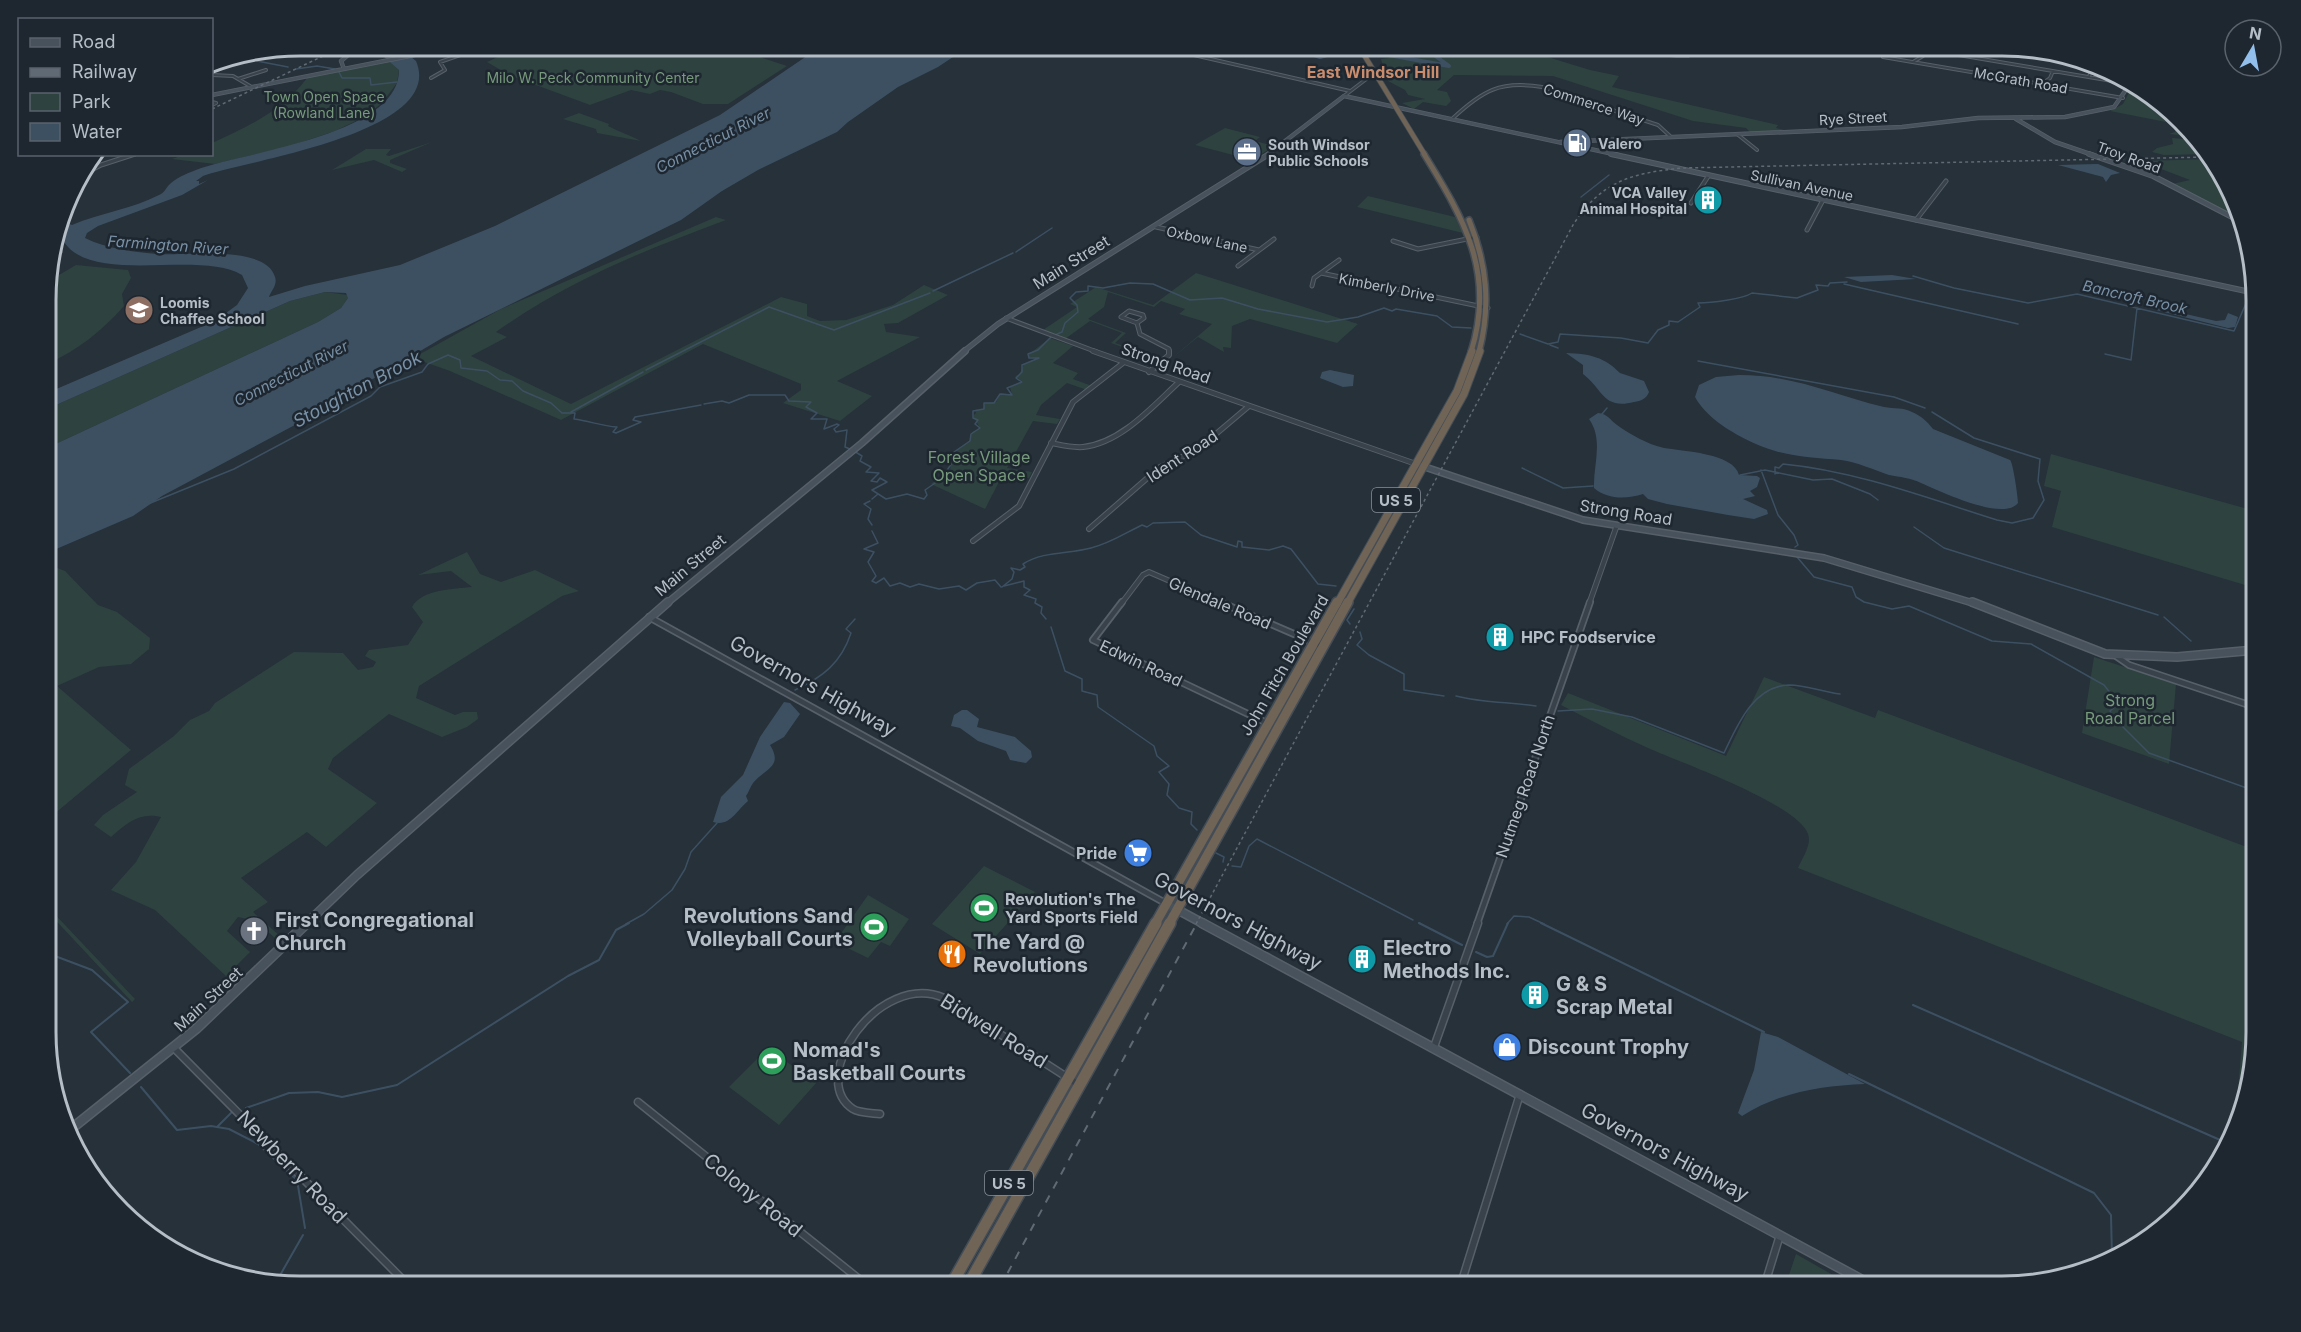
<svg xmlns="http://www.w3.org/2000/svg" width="2301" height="1332" font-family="Inter,sans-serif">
<rect width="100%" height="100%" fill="#26313a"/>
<path fill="#2e4240" d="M523,45C533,45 543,44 552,46C569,49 592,60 608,49L601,47L604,45H724L787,66L728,104H703L671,92L660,90L650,94L631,90L590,105L509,75L487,62Z
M1371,45H1519L1518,48L1590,70L1619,76L1612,87L1778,125L1776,128L1789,131L1750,132L1746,128L1693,121L1553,76L1454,75L1437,90L1447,92L1451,101L1446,106L1423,102L1414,109L1402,103L1425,99L1408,95L1405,90L1388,81V71L1384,70L1381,59L1403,56L1404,53L1376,50Z
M1606,45H1688L1692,52L1679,57Z
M390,61L396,65L399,70L397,83L382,103L364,117L335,131L287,147L215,164L172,159L183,155L212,154V143C248,127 283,110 307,78Z
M2134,83L2181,119L2208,154L2164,155L2152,152L2157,148L2173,144L2172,138L2184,139L2179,135L2169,134L2175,132L2176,124L2110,111L2123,104Z
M579,113L609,124L608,126C619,132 630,135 641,141L597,133L596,129L563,119Z
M1225,128L1260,137L1255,141L1274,146L1252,160L1195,145Z
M432,142L390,160V163L407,169L402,172L374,160L332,170L366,149H391L386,155L389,156Z
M2212,159L2222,172L2235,216L2172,184L2190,180L2140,161Z
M1368,196L1455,217L1463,233L1357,207Z
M716,217L726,220C641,252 571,279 496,332L507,337L471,356L571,404L781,297L807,304V316L820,321L846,320L893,305L924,285L948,295L898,323L884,324L886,332L920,337L837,381L872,396L840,421L783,403L801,390V384L703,344L561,420L450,371L413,358L501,309Z
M76,265L128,270L131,278L122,294L124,306C101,332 78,350 47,364V282Z
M1196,273L1358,324L1337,343L1250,319L1232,326L1231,348L1223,347L1224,352L1198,337L1171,359L1212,324L1179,314L1185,309L1161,301L1154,307L1108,292L1104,307L1088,319L1126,333L1115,343L1162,359L1130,349L1116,358L1128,349L1111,343L1122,333L1090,321L1065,339L1043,330L1077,307L1070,304L1096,287L1153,305Z
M325,292L348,295V298L341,308L318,322L47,448V409L290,301Z
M1050,338L1073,346L1053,363L1078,373L1073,379L1092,386L1087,390L1067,383L1041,405L1036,415L1060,419L1057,424L1033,421L1007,468L1032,472L1029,478L1003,474L985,509L931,484L950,469L955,451L970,440L972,432L980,428L973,416L976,413L975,410L983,409L985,403L996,402L1001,393L1012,395L1010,387L1023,382L1015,376L1019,375L1024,364L1037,358L1029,357V354Z
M2051,454L2255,511V588L2052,527L2061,491L2044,486Z
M467,552L480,574L501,582L535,570L579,591L562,596L419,686L416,698L455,715L463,712H477L478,719L467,727L442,737L389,714L333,758L328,769L377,803L326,847L307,832L241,878L268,902L253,912L280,936L276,939L256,921L238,917L227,931L250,952L226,976L155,910L111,890L136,862L161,817C139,812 127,823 111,837L94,825L103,815L137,792L125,785L129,769L174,736L190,720L209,711L215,703L294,652L343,653L358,670L373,667L376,662L365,656L369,650L408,645L423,622L412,607C422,589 454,589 472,587L451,571L418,575Z
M47,564L65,571L98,605L117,612L150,638L149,649L131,664L99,667L57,686L131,750L47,820Z
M2094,657L2176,684L2169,764L2082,733Z
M1764,677L1875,718L1878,710L2255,850V1049L2242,1095L2238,1090L2242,1042L1798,868C1802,858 1812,845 1808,834C1798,804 1679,762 1648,748C1619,735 1590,720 1561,705L1568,693L1726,756Z
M984,866L1035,892L980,954L932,924Z
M868,895L909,919L890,946L881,942L868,958L835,942Z
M47,906L135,999L132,1002L47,911Z
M767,1049L817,1082L779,1125L729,1087Z
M1796,1254L1854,1287H1785Z"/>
<path fill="#3d5062" d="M352,45C377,45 396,44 416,61C447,133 244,161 203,176L196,181H199V184L208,180L182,195L98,226L87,233L85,238C106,249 135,252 158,254C183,256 266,244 275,277C278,285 270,292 269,297L305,286L400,265L495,226L720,115L823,45H971L938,67L898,87L848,122L837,132L758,170L722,191L681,220L444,337L293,426L162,496L133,516L47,553V448L318,322L341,308L348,298L346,293L325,292L290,301L47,409V393L215,321L237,305L248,288L242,275C198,248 81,290 60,234L68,227L60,224L61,221L72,225C100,213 132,209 159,195C164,193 165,190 168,186C175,178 186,174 196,170C242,152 400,136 399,70L383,56Z
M2098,164L2120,173L2111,175L2106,182L2103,177L2058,165Z
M1892,275L1916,279L1861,282L1844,277Z
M2151,306L2216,321L2225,320L2228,313L2238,317L2235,327L2228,328L2144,307Z
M1566,353C1591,354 1604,357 1620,373L1644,381L1649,392C1646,399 1641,401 1634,402C1603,410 1603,389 1583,374V365Z
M1330,370L1354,375L1353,386L1343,387L1320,378L1322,372Z
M1739,375C1795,375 1833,395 1884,407C1894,409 1903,407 1912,412C1921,416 1927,421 1933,429L2010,460C2013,462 2018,497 2018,503C2003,522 1940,491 1921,483C1911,478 1900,477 1889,475C1874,470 1857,462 1841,460C1817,458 1791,457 1769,449C1743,440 1708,421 1695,397L1699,385L1716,377Z
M1598,413C1608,414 1610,420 1617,425C1631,435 1647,444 1664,448C1681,451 1734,453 1739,475L1757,476L1760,478L1757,487L1750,491L1755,496L1743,499L1767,510L1768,514L1754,519L1728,515L1667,504L1648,499L1643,494C1627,499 1608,500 1594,488C1593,465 1604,440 1589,419Z
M784,702L790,703L800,714L784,737L770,745C784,767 764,769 753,783C750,787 749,792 746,796L748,801C736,811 730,827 713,822L721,797L743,775L760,737Z
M962,710H967L979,719L977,727L1015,737L1031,751L1032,757L1026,763L1010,760L1006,751L978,741L960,728L951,726L954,715Z
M1761,1032L1778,1037L1865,1084C1821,1086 1780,1092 1742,1116L1738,1113L1754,1070Z"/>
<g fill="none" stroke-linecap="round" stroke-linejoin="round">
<path stroke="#3d5062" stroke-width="1.5" d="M260,53L267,54L257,61L288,67
M296,69L317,66L335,69
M339,72L342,78H370L371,85L397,82
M1581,197L1609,175
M1016,252L1052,228
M1913,276L1954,288L2028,303L2077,294L2234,331L2250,294
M1844,284L2018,324
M933,291L1013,253
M1520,334L1548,344L1558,342L1560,334L1621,338L1648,343L1658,330L1669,325V321L1678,322L1700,307L1698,303C1711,303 1743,299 1752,293L1797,298L1818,290L1816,285L1828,286L1830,283L1847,282
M1055,335L1062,332L1065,323L1078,312L1077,305L1070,298L1076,292L1088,291V286L1103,288L1130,283L1153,284L1190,300L1222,298L1258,309L1327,322L1358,317L1384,308L1392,311L1396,309L1437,316L1452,327L1471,328
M1550,345L1558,348
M2105,354L2131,360L2137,308
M1698,361L1894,397L1925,408
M646,370L769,307L834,330L930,293
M704,404L722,401L729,403L749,395H785L789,401L811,402L806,407L817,413L811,419H827L824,429L837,424L839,425L834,429L836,432L847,430L845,447L850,449
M571,412L643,372
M1602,414L1607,408
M854,451L862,456L860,461L871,467L866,472L879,473L871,481L877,482L880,478L887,482L872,490L886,499L907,494L924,499L927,495L925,490L941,479L952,463L954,452L970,441L971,434L980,428L975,424L978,420L973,418V411L984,409V403H994L1000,394L1012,395L1007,388L1022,382L1016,378L1022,372V365L1039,358H1029L1028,354L1038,350L1051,337
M1522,468L1563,488L1593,486
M1761,470L1778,515L1794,535L1798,545L1795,547
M1775,474V467L1779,468L1783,464C1856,471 1927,498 1997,520L2012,523L2033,518L2044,500L2038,481L2040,459L1974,438L1932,412
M1740,475L1765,470L1813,480L1832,479L1870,494L1878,500
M872,499L878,494
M870,501L864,504L871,509L868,519L872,525
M148,504L234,469L371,396L380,387L422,372L428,364L448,355L460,360L461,368L487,371L500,380L512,381L523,391L551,403L562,413H575L574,419C590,421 601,426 617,427L613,432L616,433L641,422L633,420L635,417L701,405
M1914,527L1944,548L2158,615
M872,531L878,543L864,549L874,552L868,562L876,576L872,581L876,583L884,578L890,586L900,583L910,587L919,584L939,589L959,586L966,590L977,583L995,580L1001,587
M1797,557L1814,577L1852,587L1856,597L1864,602L1892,609L1909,606L1992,641L2031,644L2104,685L2115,699V707L2110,711L2114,718L2149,753L2255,791
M1004,586L1024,581V587L1030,590L1024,595L1036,599L1035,603L1042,607L1041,613L1046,619
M1002,587L1012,579L1014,572L1011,568L1020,570L1025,567L1023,564C1043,551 1069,554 1091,548C1111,543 1125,533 1142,525L1147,527L1153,523L1185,522L1201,535L1237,547L1238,541L1242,542V547L1269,550L1283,546L1291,549L1318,584L1336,586
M2164,617L2191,641
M1350,624L1347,620L1354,609
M1051,627L1065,671L1082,679V691L1097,695L1098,707L1154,746L1157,756L1169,766L1159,772L1169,784L1167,795L1179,808L1192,812L1191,824L1197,830
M1360,632L1362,639L1357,645L1369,655L1404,674V690L1444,696
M795,690C823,677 841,663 851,633L846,629L855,619
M1456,696C1483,703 1509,702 1536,706
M1558,711L1592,709L1632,717L1724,753C1737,726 1753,686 1789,685C1806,685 1823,692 1840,694
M1216,853L1224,857L1223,862
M1232,866L1241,867L1249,846L1257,839L1413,920
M1419,923L1421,924
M626,924L644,914L672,890L685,869L691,852L717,823
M1507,924L1514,916L1529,917L1544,924"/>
<path stroke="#3d5062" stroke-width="2" d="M1419,923L1462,945
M1541,923L1764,1032
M1476,952L1487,957L1493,956L1508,923
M47,953L92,970L128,1002L91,1032L130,1073
M1913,1005L2227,1143
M1849,1074L2094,1193L2111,1215L2112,1258
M141,1087L177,1130L211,1126L229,1129L258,1144L297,1180L305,1228
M246,1108L289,1093L318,1092L342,1097L397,1085L568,976L599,960L616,930L629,923
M218,1126L232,1112
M275,1284L303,1235"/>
<path stroke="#3d5062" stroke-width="4" d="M1287,45L1320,57L1338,52H1372L1449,66L1426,49L1428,45
M1508,45L1513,48L1521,45
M1606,45L1677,56H1688L1694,52L1689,45"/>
<g stroke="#576069" stroke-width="4">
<path id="street-far4" d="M1150,45L1350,91
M1899,45L2130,84
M1984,45L2088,62
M1950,53L1954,45
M1883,57L2123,98
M1913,62L1923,56L1926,50
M212,75L233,76L250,86
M2089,77L2093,64
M431,78L445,70L440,62L489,45
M238,79L266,70
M2042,84L2050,78L2053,71
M1344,96L1369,77
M212,102L216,103L212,105
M1452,119C1482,91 1500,80 1542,87L1658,125L1670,136
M1737,134L1757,150
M131,155L135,154"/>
</g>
<g stroke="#576069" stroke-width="5">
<path id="street-far3" d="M80,176L101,165L135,154
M1691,203L1709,175
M1916,220L1946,181
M1156,227L1259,250
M1807,230L1823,200
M1393,241L1418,249L1477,237
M50,258L60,252L55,242
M1238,266L1274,239
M1321,273L1488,308
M1312,286L1314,278L1339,260
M1129,311L1143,315L1144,318L1137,323L1121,317Z
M1006,318L1097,352
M1137,323L1140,334L1169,349V352"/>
</g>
<g stroke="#576069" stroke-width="6">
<path id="street-far2" d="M1093,351L1416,464
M1149,372L1169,355V351
M1051,443C1061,445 1073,448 1083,447C1121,443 1153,406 1179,382
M1089,529L1160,467L1197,450L1249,406
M973,541L1019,506L1073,402L1123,363
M1121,604L1143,575L1149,572L1223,604
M1589,604L1617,525"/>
</g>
<g stroke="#576069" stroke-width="8">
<path id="street-far1" d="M1122,602L1093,640L1269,724
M1220,602L1324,647
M649,617L1167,904
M2116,656L2129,665L2255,707
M1477,924L1590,602"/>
</g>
<g stroke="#576069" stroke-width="9">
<path id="street" d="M1434,1047L1478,923
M174,1048L410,1287
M638,1102L869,1287
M880,1114C872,1113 859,1113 853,1109C806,1078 879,970 944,998L1079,1085
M1460,1287L1520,1094
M1764,1287L1780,1235"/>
</g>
<g stroke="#576069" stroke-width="4.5">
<path id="secondary-far4" d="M344,45L354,50L341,61L344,69
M212,95L465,45
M2016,119L2055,142L2093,155
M1560,142L1902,127L1978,118L2065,117L2114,107L2132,81
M1267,155L1344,96L1618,155"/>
</g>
<g stroke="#576069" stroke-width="6">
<path id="secondary-far3" d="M1611,154L2255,293
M2089,154L2153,176L2236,219
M963,352L998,324L1269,154"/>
</g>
<g stroke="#576069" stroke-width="8">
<path id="secondary-far2" d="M1416,464L1583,520L1824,558L1976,604
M666,604L862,443L965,351"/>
</g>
<g stroke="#576069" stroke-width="10">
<path id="secondary-far1" d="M1972,602L2105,654L2177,657L2255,650
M1167,904L1204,924
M306,924L357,875L668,602"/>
</g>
<g stroke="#576069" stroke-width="11">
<path id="secondary" d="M1202,923L1875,1287
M71,1129L196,1029L307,923"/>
</g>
<g stroke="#444d56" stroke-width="6">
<path id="highway-far4" d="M1358,45L1425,155"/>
</g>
<g stroke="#444d56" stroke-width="8">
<path id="highway-far3" d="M1424,154C1464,219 1496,273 1471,352
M1469,220C1487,264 1491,306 1479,352"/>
</g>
<g stroke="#444d56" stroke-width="9">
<path id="highway-far2" d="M1337,604L1457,391L1472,351
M1347,604L1464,394L1480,351"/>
</g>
<g stroke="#444d56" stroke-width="12">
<path id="highway-far1" d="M1155,924L1337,602
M1169,924L1348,602"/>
</g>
<g stroke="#444d56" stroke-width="14">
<path id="highway" d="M950,1287L1156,923
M967,1287L1170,923"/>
</g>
<use href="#street-far4" stroke="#39424b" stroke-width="2"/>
<use href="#street-far3" stroke="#39424b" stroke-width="3"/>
<use href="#street-far2" stroke="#39424b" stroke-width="4"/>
<use href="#street-far1" stroke="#39424b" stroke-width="4.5"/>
<use href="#street" stroke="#39424b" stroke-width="6"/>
<use href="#secondary-far4" stroke="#48525d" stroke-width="3"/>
<use href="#secondary-far3" stroke="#48525d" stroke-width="4"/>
<use href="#secondary-far2" stroke="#48525d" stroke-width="5"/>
<use href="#secondary-far1" stroke="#48525d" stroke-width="7"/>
<use href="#secondary" stroke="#48525d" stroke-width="8"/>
<use href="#highway-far4" stroke="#706457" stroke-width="4.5"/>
<use href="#highway-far3" stroke="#706457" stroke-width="5"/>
<use href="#highway-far2" stroke="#706457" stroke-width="7"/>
<use href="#highway-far1" stroke="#706457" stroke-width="9"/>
<use href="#highway" stroke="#706457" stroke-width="11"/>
<path stroke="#606a74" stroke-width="1.5" stroke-dasharray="3 3" stroke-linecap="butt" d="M212,109L346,45
M91,161L107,154
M1196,924L1573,225C1602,180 1633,173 1683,168L2210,157"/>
<path stroke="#606a74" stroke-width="2" stroke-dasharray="8 8" stroke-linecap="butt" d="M1000,1287L1197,923"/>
</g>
<defs>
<g id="fuel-disc" transform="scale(1.5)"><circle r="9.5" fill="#5c6f8a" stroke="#1e2730"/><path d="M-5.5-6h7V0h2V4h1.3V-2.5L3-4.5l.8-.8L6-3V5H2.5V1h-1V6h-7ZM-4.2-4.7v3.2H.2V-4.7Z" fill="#fff"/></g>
<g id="office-disc" transform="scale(1.5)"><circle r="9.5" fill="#5c6f8a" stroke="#1e2730"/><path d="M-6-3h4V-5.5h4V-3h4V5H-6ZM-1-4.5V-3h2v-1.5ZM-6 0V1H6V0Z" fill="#fff"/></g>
<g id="building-disc" transform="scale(1.5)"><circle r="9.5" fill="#0f9aa8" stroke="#1e2730"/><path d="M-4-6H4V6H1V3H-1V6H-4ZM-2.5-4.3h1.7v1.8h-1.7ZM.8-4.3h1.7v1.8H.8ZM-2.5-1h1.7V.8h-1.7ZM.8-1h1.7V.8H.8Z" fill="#fff"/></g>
<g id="school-disc" transform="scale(1.5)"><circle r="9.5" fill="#8d6e63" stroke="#1e2730"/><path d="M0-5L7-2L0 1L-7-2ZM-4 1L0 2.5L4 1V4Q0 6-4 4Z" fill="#fff"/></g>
<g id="supermarket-disc" transform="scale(1.5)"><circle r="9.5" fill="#3f7fe0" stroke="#1e2730"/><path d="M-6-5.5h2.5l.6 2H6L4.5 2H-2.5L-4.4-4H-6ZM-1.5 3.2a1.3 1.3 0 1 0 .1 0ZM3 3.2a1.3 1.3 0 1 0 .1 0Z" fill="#fff"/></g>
<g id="stadium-disc" transform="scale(1.5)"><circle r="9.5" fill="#2e9e5b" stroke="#1e2730"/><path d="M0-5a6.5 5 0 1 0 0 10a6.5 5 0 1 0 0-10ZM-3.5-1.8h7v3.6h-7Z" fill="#fff"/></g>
<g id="church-disc" transform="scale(1.5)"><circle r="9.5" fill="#6b7280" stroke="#1e2730"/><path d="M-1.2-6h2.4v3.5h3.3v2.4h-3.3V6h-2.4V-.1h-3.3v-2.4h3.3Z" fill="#fff"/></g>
<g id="restaurant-disc" transform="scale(1.5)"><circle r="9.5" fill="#e8710a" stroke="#1e2730"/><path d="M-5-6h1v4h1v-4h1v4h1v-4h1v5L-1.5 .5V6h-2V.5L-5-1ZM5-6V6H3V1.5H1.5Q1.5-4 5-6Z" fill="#fff"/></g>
<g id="shop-disc" transform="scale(1.5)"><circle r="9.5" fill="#3f7fe0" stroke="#1e2730"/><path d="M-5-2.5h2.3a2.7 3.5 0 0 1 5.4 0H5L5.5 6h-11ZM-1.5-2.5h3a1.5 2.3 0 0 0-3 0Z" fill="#fff"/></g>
</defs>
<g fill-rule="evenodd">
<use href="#fuel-disc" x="1577" y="143"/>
<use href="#office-disc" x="1247" y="152"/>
<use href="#building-disc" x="1708" y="200"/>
<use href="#school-disc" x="139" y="310"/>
<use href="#building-disc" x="1500" y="637"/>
<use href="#supermarket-disc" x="1138" y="853"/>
<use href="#stadium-disc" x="984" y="908"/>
<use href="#stadium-disc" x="874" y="927"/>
<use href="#church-disc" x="254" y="931"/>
<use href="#restaurant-disc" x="952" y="954"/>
<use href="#building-disc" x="1362" y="959"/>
<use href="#building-disc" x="1535" y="995"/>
<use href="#shop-disc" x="1507" y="1047"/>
<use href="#stadium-disc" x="772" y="1061"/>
</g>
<g text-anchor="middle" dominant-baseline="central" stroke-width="5" stroke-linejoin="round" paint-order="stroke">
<g font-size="14" fill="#769a7b" stroke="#1e2730">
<text x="593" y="77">Milo W. Peck Community Center</text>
<text x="324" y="96">Town Open Space<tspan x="324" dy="16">(Rowland Lane)</tspan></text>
</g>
<g font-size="14" fill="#b5bdc6" stroke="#1e2730">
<text transform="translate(2021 80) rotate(10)">McGrath Road</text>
<text transform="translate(1594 104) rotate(18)">Commerce Way</text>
<text transform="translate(1853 118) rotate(-3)">Rye Street</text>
<text transform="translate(2129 157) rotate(20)">Troy Road</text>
<text transform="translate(1802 185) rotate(12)">Sullivan Avenue</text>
<text transform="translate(1207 239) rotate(12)">Oxbow Lane</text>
<text transform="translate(1387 287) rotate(11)">Kimberly Drive</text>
</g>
<g font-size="14" font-weight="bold" fill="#b5bdc6" stroke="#1e2730" text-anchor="start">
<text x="1598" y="143">Valero</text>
<text x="1268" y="144">South Windsor<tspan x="1268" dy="16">Public Schools</tspan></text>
<text x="1687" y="192" text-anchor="end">VCA Valley<tspan x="1687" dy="16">Animal Hospital</tspan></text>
<text x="160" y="302">Loomis<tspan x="160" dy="16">Chaffee School</tspan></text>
</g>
<g font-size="15" font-style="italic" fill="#7991a7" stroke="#1e2730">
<text transform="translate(713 140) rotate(-27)">Connecticut River</text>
<text transform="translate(168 245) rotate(4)">Farmington River</text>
<text transform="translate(2135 297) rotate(13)">Bancroft Brook</text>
<text transform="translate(291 373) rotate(-27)">Connecticut River</text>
</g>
<g fill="#1e2730" stroke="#889099" stroke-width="1.5">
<rect x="1372" y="488" width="48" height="24" rx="4.5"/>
<rect x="985" y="1171" width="48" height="24" rx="4.5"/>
</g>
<g font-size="15" font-weight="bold" fill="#b5bdc6">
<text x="1396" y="500">US 5</text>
<text x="1009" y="1183">US 5</text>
</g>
<g font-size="16" font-weight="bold" fill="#c98c6d" stroke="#1e2730">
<text x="1373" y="72">East Windsor Hill</text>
</g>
<g font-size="16" fill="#b5bdc6" stroke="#1e2730">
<text transform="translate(1071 262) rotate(-32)">Main Street</text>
<text transform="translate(1166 363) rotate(19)">Strong Road</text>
<text transform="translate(1182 456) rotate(-33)">Ident Road</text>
<text transform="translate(1626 512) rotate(9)">Strong Road</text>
<text transform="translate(690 565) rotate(-40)">Main Street</text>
<text transform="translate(1220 603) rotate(23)">Glendale Road</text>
<text transform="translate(1141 663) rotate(25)">Edwin Road</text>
<text transform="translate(1284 665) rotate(-60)">John Fitch Boulevard</text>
<text transform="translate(1525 786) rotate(-71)">Nutmeg Road North</text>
<text transform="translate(208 999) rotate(-43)">Main Street</text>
</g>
<g font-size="16" fill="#769a7b" stroke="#1e2730">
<text x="979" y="457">Forest Village<tspan x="979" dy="18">Open Space</tspan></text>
<text x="2130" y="700">Strong<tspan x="2130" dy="18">Road Parcel</tspan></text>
</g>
<g font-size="16" font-weight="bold" fill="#b5bdc6" stroke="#1e2730" text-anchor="start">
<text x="1521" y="637">HPC Foodservice</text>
<text x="1117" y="853" text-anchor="end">Pride</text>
<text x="1005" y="899">Revolution's The<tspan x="1005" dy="18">Yard Sports Field</tspan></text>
</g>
<g font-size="18" font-style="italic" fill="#7991a7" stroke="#1e2730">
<text transform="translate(357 389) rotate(-28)">Stoughton Brook</text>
</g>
<g font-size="20" fill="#b5bdc6" stroke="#1e2730">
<text transform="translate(813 686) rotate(29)">Governors Highway</text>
<text transform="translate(1238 921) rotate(28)">Governors Highway</text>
<text transform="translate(994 1031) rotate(32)">Bidwell Road</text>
<text transform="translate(1665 1152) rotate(28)">Governors Highway</text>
<text transform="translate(292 1167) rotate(46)">Newberry Road</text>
<text transform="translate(753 1195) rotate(39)">Colony Road</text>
</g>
<g font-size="20" font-weight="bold" fill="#b5bdc6" stroke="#1e2730" text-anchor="start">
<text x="853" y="916" text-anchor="end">Revolutions Sand<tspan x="853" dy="23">Volleyball Courts</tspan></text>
<text x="275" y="920">First Congregational<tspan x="275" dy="23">Church</tspan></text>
<text x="973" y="942">The Yard @<tspan x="973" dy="23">Revolutions</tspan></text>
<text x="1383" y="948">Electro<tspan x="1383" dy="23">Methods Inc.</tspan></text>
<text x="1556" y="984">G &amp; S<tspan x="1556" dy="23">Scrap Metal</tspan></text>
<text x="1528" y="1047">Discount Trophy</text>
<text x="793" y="1050">Nomad's<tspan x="793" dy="23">Basketball Courts</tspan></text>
</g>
</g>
<path d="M0 0H2301V1332H0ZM300 56H2002A244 244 0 0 1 2246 300V1032A244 244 0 0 1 2002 1276H300A244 244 0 0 1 56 1032V300A244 244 0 0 1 300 56Z" fill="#1e2730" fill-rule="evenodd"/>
<path fill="none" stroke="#b5bdc6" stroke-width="3" d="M300 56H2002A244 244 0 0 1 2246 300V1032A244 244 0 0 1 2002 1276H300A244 244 0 0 1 56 1032V300A244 244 0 0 1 300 56Z"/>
<rect x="18" y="18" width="195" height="138" fill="#1e2730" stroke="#5a636c" stroke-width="1.5"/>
<rect x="30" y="38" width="30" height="9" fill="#48525d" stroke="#5a636c" stroke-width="1.5"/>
<text x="72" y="48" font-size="18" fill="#b5bdc6">Road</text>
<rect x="30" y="68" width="30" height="9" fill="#606a74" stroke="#5a636c" stroke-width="1.5"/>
<text x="72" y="78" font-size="18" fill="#b5bdc6">Railway</text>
<rect x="30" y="93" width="30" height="18" fill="#2e4240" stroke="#5a636c" stroke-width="1.5"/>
<text x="72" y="108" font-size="18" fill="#b5bdc6">Park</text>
<rect x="30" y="123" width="30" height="18" fill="#3d5062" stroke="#5a636c" stroke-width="1.5"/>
<text x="72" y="138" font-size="18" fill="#b5bdc6">Water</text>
<g transform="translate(2253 48) rotate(10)"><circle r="28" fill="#1e2730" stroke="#5a636c" stroke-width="1.5"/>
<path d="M0-4.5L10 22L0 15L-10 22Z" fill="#93bfed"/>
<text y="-9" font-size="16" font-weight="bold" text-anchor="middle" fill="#b5bdc6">N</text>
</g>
</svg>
